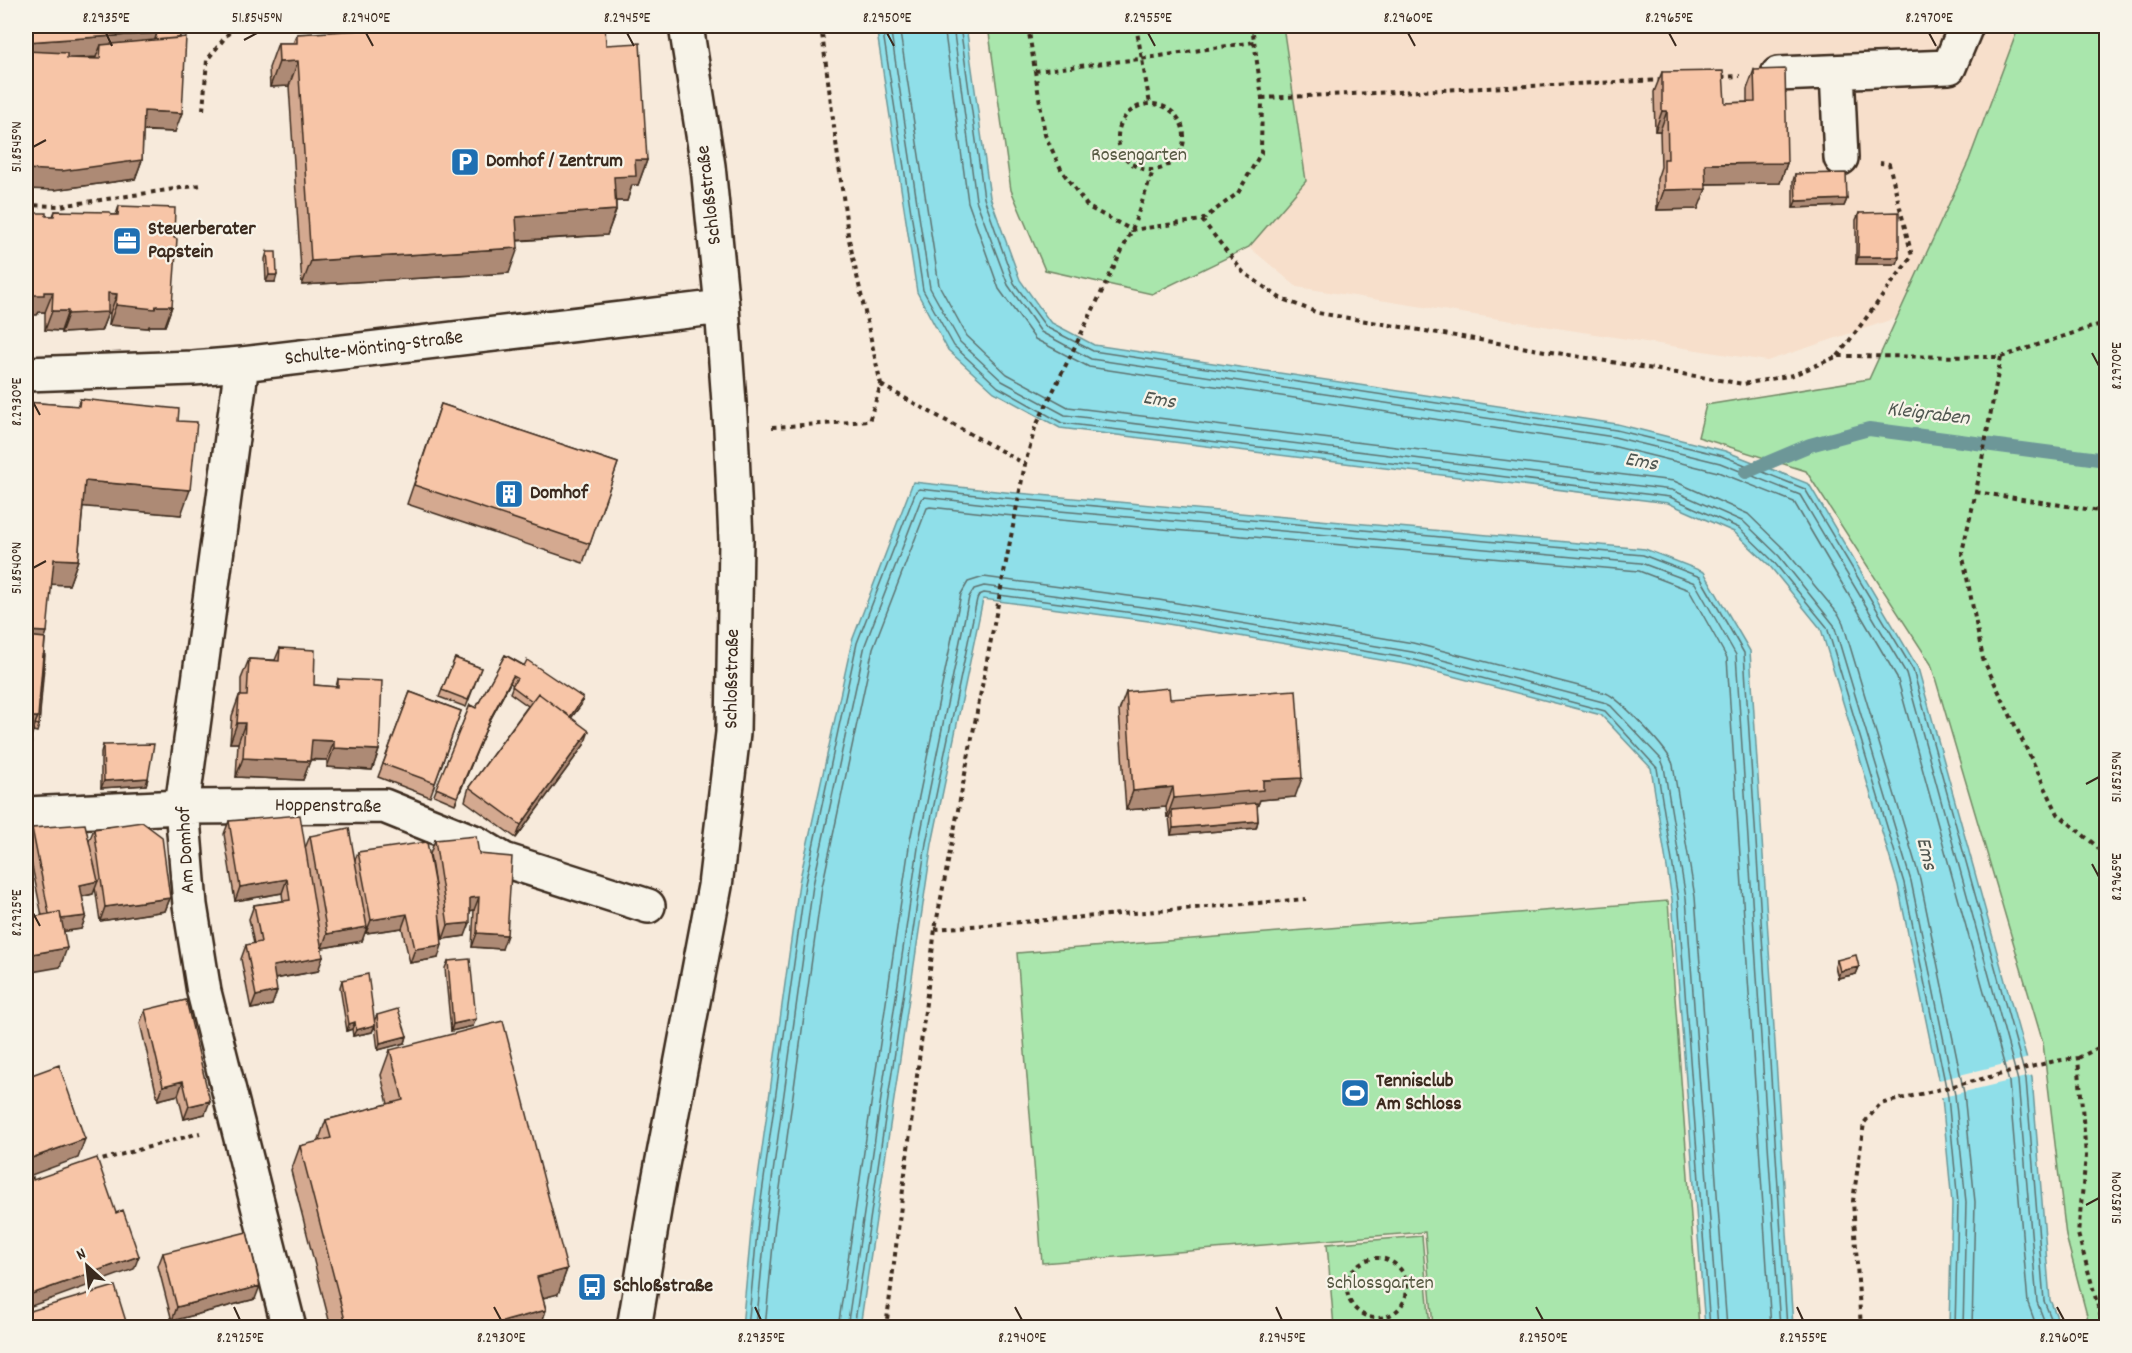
<svg xmlns="http://www.w3.org/2000/svg" width="2132" height="1353" font-family="Dekko,sans-serif">
<rect width="100%" height="100%" fill="#f7eadb"/>
<filter id="ink" filterUnits="userSpaceOnUse"><feTurbulence type="fractalNoise" baseFrequency=".0167" numOctaves="2"/><feDisplacementMap in="SourceGraphic" scale="12" xChannelSelector="R" yChannelSelector="G"/><feConvolveMatrix kernelMatrix="1 2 1 2 8 2 1 2 1" color-interpolation-filters="sRGB"/></filter>
<g filter="url(#ink)">
<path fill="#f7dfcb" d="M1283,26H2019L1969,160L1896,318L1767,361L1297,287L1249,247L1306,181Z"/>
<path fill="#a9e6ac" stroke="#728865" stroke-width="1.5" d="M988,26H1283L1306,181L1249,247L1152,294L1045,270L1011,190Z
M2019,26H2106V1327H2090L2066,1236L2043,1043L1931,664L1806,471L1698,437L1706,405L1869,379L1969,160Z
M1668,901L1699,1327H1433L1425,1232L1042,1263L1017,953Z
M1422,1236L1430,1327H1334L1327,1244Z"/>
<path fill="#8fdfe9" stroke="#6d9798" stroke-width="1.5" d="M876,26H966L990,197L1020,280L1050,322L1094,345L1617,424L1725,451L1809,484L1918,668L2032,1078L2050,1300L2061,1327H1949L1952,1203L1942,1098L1898,885L1821,629L1769,565L1734,532L1668,503L1060,428L994,392L948,350L917,292Z
M913,482L1005,492L1645,549L1704,572L1750,651L1793,1327H1705L1672,899L1651,768L1601,715L1410,665L1156,622L983,599L932,844L860,1327H742L752,1221L799,883L852,641Z"/>
<path fill="#f7eadb" d="M2029,1058L2034,1075L1939,1098L1935,1081Z"/>
<g fill="none" stroke-linecap="round" stroke-linejoin="round">
<path stroke="#5d726f" stroke-width="1.5" d="M882,26L923,290L954,346L998,387L1062,423L1670,497L1739,528L1773,561L1827,627L1904,883L1948,1097L1958,1203L1955,1328
M890,26L930,288L960,342L1002,381L1065,415L1672,490L1744,522L1779,556L1834,625L1911,881L1955,1095L1966,1202L1963,1328
M899,26L939,285L967,336L1007,374L1068,407L1674,481L1748,514L1785,550L1839,615L1843,623L1920,879L1964,1093L1975,1202L1972,1328
M944,26L968,202L999,289L1035,339L1089,367L1612,446L1718,472L1794,502L1897,677L2009,1082L2028,1303L2037,1328
M953,26L976,200L1008,285L1041,332L1091,359L1614,437L1720,463L1800,495L1906,673L2018,1081L2037,1302L2047,1328
M960,26L984,198L1014,283L1046,327L1093,351L1616,430L1723,456L1805,489L1913,670L2026,1079L2044,1301L2055,1328
M748,1328L758,1222L805,884L857,643L916,491L919,489L1005,498L1643,555L1700,577L1744,653L1787,1328
M756,1328L766,1223L813,885L865,645L921,499L924,497L1004,506L1641,563L1695,583L1736,655L1780,1328
M765,1328L775,1224L822,887L873,648L927,508L930,507L1003,515L1639,571L1689,590L1727,658L1771,1328
M838,1328L910,840L961,594L968,582L984,577L1159,600L1413,643L1606,693C1619,698 1670,751 1673,765L1695,897L1727,1328
M847,1328L919,841L969,597L974,589L984,586L1158,609L1412,652L1603,702L1611,706L1661,759L1664,767L1686,898L1718,1328
M854,1328L926,843L977,599L979,595L984,593L1156,616L1411,659L1605,711L1657,768L1678,898L1710,1328"/>
<path stroke="#6d9798" stroke-width="14" d="M1746,472L1810,445L1869,429L2106,460"/>
<g stroke="#3b2a1e" stroke-width="38">
<path id="minor" d="M1837,72L1841,158
M1778,74L1949,67L1966,26
M242,364L182,807L190,905L204,992L289,1328
M26,374L193,368L242,364L722,307
M26,814L182,807L384,806L476,843L504,860L648,906
M634,1328L658,1186L715,886L733,733L736,540L731,430L722,307L708,166L686,26"/>
</g>
<path stroke="#3b2a1e" stroke-width="4" stroke-dasharray="4.5 4.5" stroke-linecap="butt" d="M1028,26L1045,135L1062,171L1088,207L1132,230L1202,220L1238,193L1261,153L1262,98L1252,26
M1136,26L1150,104
M1035,71L1140,59L1254,42
M1721,77L1740,76
M1262,98L1663,80
M1118 137a33 33 0 1 1 66 0a33 33 0 1 1-66 0Z
M203,110L207,60L231,30V26
M26,205L60,206L201,185
M1202,220L1243,272L1280,298L1318,313L1743,384L1793,375L1838,356L2001,357L2101,324L2106,317
M1838,356L1912,256L1889,164L1880,163
M2001,357L1976,492L1962,552L1983,659L2058,814L2106,854
M881,385L1025,464
M772,427L869,421L881,385L848,235L821,26
M1976,492L2106,512
M935,929L1306,899
M2078,1058L2106,1044
M94,1162L200,1133
M1347 1288a30 30 0 1 1 60 0a30 30 0 1 1-60 0Z
M886,1328L935,929L1025,464L1035,428L1132,230L1153,171
M1861,1328L1853,1201L1864,1123L1880,1104L2055,1061L2078,1058L2086,1156L2078,1234L2104,1328"/>
<use href="#minor" stroke="#f7f3e8" stroke-width="33"/>
</g>
<path fill="#d4a990" stroke="#3b2a1e" stroke-width="1.5" fill-rule="evenodd" d="M26,26H179L175,132L143,131L142,160L135,179L54,190ZM96,57L95,59L72,58Z
M297,34L606,45L647,160L638,185H632L627,201H616V210L607,235L517,241L509,273L302,285L289,86L270,87L269,68L278,43H293Z
M1754,70L1787,163L1780,183L1706,184L1698,209L1657,210V179L1661,167L1660,131H1655L1654,92L1662,72L1725,103L1747,102V89Z
M1795,174L1847,199L1844,206L1793,208V181Z
M119,206L172,306L165,326H149L148,328L109,325L110,313H108L101,331L61,333V331L45,330V312H39L37,315L46,216H53L55,211L116,215Z
M1859,213L1899,257L1897,264H1856V220Z
M267,252L275,282H266L265,259Z
M80,399L178,421L181,515L83,506L78,560L69,585L51,584L45,640L39,725L37,732L33,731L31,736L29,770H26V402L77,406Z
M441,404L618,463L583,563L407,504Z
M280,648L314,685L336,687L338,679L379,750L372,770L327,767V760H310L303,780L236,777L238,743H230L232,716L239,696H241V679L249,659L275,660Z
M505,655L583,698L581,705L571,718L584,745L516,838L465,801L469,787L528,706L510,693L513,685L510,683L488,724L455,804L434,795L470,705L476,708Z
M455,658L481,668L466,707L439,697Z
M410,692L461,711L430,797L378,777Z
M1126,692L1170,699L1295,797L1260,800L1257,807L1258,821L1256,828L1171,835L1169,817H1167L1166,807L1126,810L1119,711Z
M103,745L148,778L146,785L101,788V752Z
M229,821L305,848L310,836L355,860L358,852L435,886L430,854L435,840L479,854L502,949L472,947L474,910L470,911L465,936L443,939L440,919L438,958L410,963L402,928L366,933L365,931L362,941L322,948L318,971L275,979L272,1005L251,1009L241,959L246,945L254,944L249,919L254,905L283,901L282,893L235,901L224,834Z
M32,828L89,841L94,829L170,898L165,911L100,921L95,887L93,894L82,897L86,916L81,929L64,931L60,967L42,916L27,841Z
M1837,960L1859,967L1856,974L1838,978L1835,966Z
M448,961L473,1026L451,1031L445,968Z
M342,980L374,1021L377,1015L407,1036L405,1043L378,1050L375,1026L372,1032L353,1036L352,1029L347,1031L340,987Z
M145,1010L205,1114L184,1119L178,1095L158,1100L140,1023Z
M390,1050L567,1269L558,1294L543,1298L546,1310L540,1328H331L291,1171L300,1146L318,1142L326,1120L388,1104L381,1075Z
M163,1253L255,1299L172,1321L158,1266Z
M27,1312L128,1328H26V1315Z"/>
<path fill="#ad8a75" stroke="#3b2a1e" stroke-width="1.5" d="M157,33L153,46L101,45L96,57L26,61V42Z
M298,61L289,86L270,87L279,62Z
M144,111L182,113L175,132L137,130Z
M1662,111H1667L1660,131H1655Z
M142,160L135,179L54,190L26,189V169Z
M635,160H647L638,185H632L627,201H605L614,177Z
M1787,163L1780,183L1698,184L1705,164Z
M1706,189L1698,209L1657,210L1664,190Z
M1847,199L1844,206L1793,208L1796,201Z
M616,210L607,235L507,241L516,217Z
M518,248L509,273L302,285L311,261Z
M1858,257H1899L1897,264H1856Z
M269,275H277L275,282H266Z
M44,292H53L45,312H39L37,315H26V299L27,295Z
M108,293L117,294L110,313H108L101,331L61,333L68,314Z
M116,305L156,306H172L165,326H149L148,328L109,325Z
M52,311H68L61,331L45,330Z
M85,481L190,490L181,515L76,506Z
M54,559L78,560L69,585L45,584Z
M26,631L47,632L38,657L26,656Z
M513,676L510,683L488,724L455,804L491,717Z
M583,698L581,705L563,729L566,722Z
M26,717H38L31,736H26Z
M237,723H245L238,743H230Z
M589,731L584,745L516,838L521,825Z
M312,740L334,741L327,760L304,759Z
M334,748L379,750L372,770L327,767Z
M243,758L310,761L303,780L236,777Z
M26,763H32L29,770H26Z
M148,778L146,785L101,788L104,781Z
M1302,778L1295,797L1260,800L1256,810H1172L1169,817H1167L1174,798L1263,780Z
M1173,787L1166,807L1126,810L1133,791Z
M1258,821L1256,828L1171,835L1173,828Z
M287,879L282,893L235,901L240,887Z
M98,881L93,894L75,898L80,885Z
M479,897L474,910L465,911L470,898Z
M170,898L165,911L100,921L105,907Z
M407,914L402,928L366,933L371,920Z
M86,916L81,929L45,934L50,920Z
M470,923L465,936L443,939L448,925Z
M367,927L362,941L322,948L327,934Z
M477,933L507,935L502,949L472,947Z
M442,945L438,958L410,963L415,949Z
M67,948L60,967L26,973V955Z
M323,957L318,971L268,980L273,966Z
M1859,967L1856,974L1838,978L1840,971Z
M277,991L272,1005L251,1009L256,996Z
M476,1019L473,1026L451,1031L453,1024Z
M355,1022L352,1029L347,1031L349,1024Z
M375,1025L372,1032L353,1036L356,1030Z
M407,1036L405,1043L378,1050L380,1043Z
M183,1081L178,1095L158,1100L163,1086Z
M210,1101L205,1114L184,1119L189,1106Z
M85,1139L78,1158L26,1177V1160Z
M139,1256L134,1269L26,1308V1296Z
M567,1269L558,1294L528,1302L537,1277Z
M260,1286L255,1299L172,1321L177,1307Z
M546,1310L540,1328H480Z"/>
<path fill="#f7c5a7" stroke="#3b2a1e" stroke-width="1.5" d="M26,26H157V33L26,42Z
M157,26H179L180,38L155,40L157,33Z
M429,26H605L606,45L640,43L647,160H635L636,176L614,177L616,210L516,217L518,248L311,261L298,61L279,62L278,43H297V34Z
M186,37L182,113L144,111L142,160L62,171L26,169V51L67,53V58L100,59L101,45Z
M1785,69L1787,163L1705,164L1706,189L1664,190V159H1668L1667,111H1662V72L1723,71L1725,103L1755,102L1754,70Z
M1846,173L1847,199L1796,201L1795,174Z
M119,206L175,208L174,238L177,239L172,306H156L155,309L116,305L117,294L108,293V312L68,314V311H52L53,292H44V295H27V299H26V213H46V216H54L55,211L110,212L111,215H118Z
M1899,212V257H1858L1859,213Z
M267,252H276L277,275H269Z
M80,399L179,409L178,421L197,422L190,490L85,481L78,560L54,559L47,632L26,631V402L79,406Z
M441,404L618,463L590,544L414,485Z
M26,636L45,638L38,717H26Z
M280,648L315,650L314,685L338,687V679L382,681L379,750L334,748V741L312,740L310,761L243,758L245,723H237L239,696H247L249,659L279,661Z
M43,655H45L39,725L35,724L38,717Z
M505,655L524,666L527,660L583,698L570,717L538,693L532,701L512,686L517,678L513,676L491,717L457,797L436,788L470,705L476,708Z
M455,658L481,668L468,700L442,690Z
M1169,688L1170,699L1296,690L1302,778L1263,780V790L1174,798L1173,787L1133,791L1126,692Z
M410,692L461,711L435,783L383,764Z
M538,693L589,731L521,825L469,787Z
M26,729H31L32,763H26Z
M154,744L148,778L104,781L103,745Z
M1257,803L1258,821L1173,828L1172,810Z
M300,815L323,957L273,966L277,991L256,996L246,945L261,942L254,905L290,900L287,879L240,887L229,821Z
M142,822L162,837L170,898L105,907L94,829Z
M85,824L98,881L80,885L86,916L61,919L60,912L49,914L32,828Z
M349,828L367,927L327,934L310,836Z
M476,836L479,854L512,857L507,935L477,933L479,897L470,898V923L448,925L435,840Z
M427,842L439,909L442,945L415,949L407,914L371,920L358,852Z
M60,912L67,948L26,955V918Z
M1856,955L1859,967L1840,971L1837,960Z
M470,959L476,1019L453,1024L448,961Z
M368,974L375,1025L356,1030L355,1022L349,1024L342,980Z
M186,1000L210,1101L189,1106L183,1081L163,1086L145,1010Z
M398,1009L407,1036L380,1043L377,1015Z
M503,1021L567,1269L537,1277L546,1310L480,1328H347L300,1146L331,1138L326,1120L403,1100L390,1050Z
M59,1065L85,1139L26,1160V1077Z
M97,1158L116,1213L123,1210L139,1256L26,1296V1180L33,1177V1180Z
M247,1232L260,1286L177,1307L163,1253Z
M115,1286L128,1328H31L27,1312Z"/>
</g>
<path fill="none" stroke="#3b2a1e" stroke-width="2" d="M106,33L112,46M366,33L373,46M627,33L634,46M887,33L894,46M1148,33L1155,46M1408,33L1415,46M1669,33L1676,46M1929,33L1936,46M244,40L257,33M33,147L46,140M2092,353L2099,366M33,402L40,415M33,568L46,561M2086,784L2099,777M2092,864L2099,877M33,913L40,926M2086,1205L2099,1198M234,1307L240,1320M494,1307L501,1320M755,1307L761,1320M1015,1307L1022,1320M1276,1307L1282,1320M1536,1307L1543,1320M1797,1307L1803,1320M2057,1307L2064,1320"/>
<defs>
<g id="parking-square" transform="scale(1.5)"><rect x="-9" y="-9" width="18" height="18" rx="4" fill="#1f6fb2" stroke="#f7f3e8"/><path d="M-3.5-5.5H1a3.5 3.5 0 0 1 0 7H-1V5.5H-3.5ZM-1-3.4V-.6H.8a1.4 1.4 0 0 0 0-2.8Z" fill="#fff"/></g>
<g id="office-square" transform="scale(1.5)"><rect x="-9" y="-9" width="18" height="18" rx="4" fill="#1f6fb2" stroke="#f7f3e8"/><path d="M-6-3h4V-5.5h4V-3h4V5H-6ZM-1-4.5V-3h2v-1.5ZM-6 0V1H6V0Z" fill="#fff"/></g>
<g id="building-square" transform="scale(1.5)"><rect x="-9" y="-9" width="18" height="18" rx="4" fill="#1f6fb2" stroke="#f7f3e8"/><path d="M-4-6H4V6H1V3H-1V6H-4ZM-2.5-4.3h1.7v1.8h-1.7ZM.8-4.3h1.7v1.8H.8ZM-2.5-1h1.7V.8h-1.7ZM.8-1h1.7V.8H.8Z" fill="#fff"/></g>
<g id="stadium-square" transform="scale(1.5)"><rect x="-9" y="-9" width="18" height="18" rx="4" fill="#1f6fb2" stroke="#f7f3e8"/><path d="M0-5a6.5 5 0 1 0 0 10a6.5 5 0 1 0 0-10ZM-3.5-1.8h7v3.6h-7Z" fill="#fff"/></g>
<g id="bus-square" transform="scale(1.5)"><rect x="-9" y="-9" width="18" height="18" rx="4" fill="#1f6fb2" stroke="#f7f3e8"/><path d="M-5-6H5V4H4V6H2V4H-2V6H-4V4H-5ZM-3.5-4V0h7V-4ZM-3.5 1.2v1.5H-2V1.2ZM2 1.2v1.5H3.5V1.2Z" fill="#fff"/></g>
</defs>
<g fill-rule="evenodd">
<use href="#parking-square" x="465" y="162"/>
<use href="#office-square" x="127" y="241"/>
<use href="#building-square" x="509" y="494"/>
<use href="#stadium-square" x="1355" y="1093"/>
<use href="#bus-square" x="592" y="1287"/>
</g>
<g text-anchor="middle" dominant-baseline="central" stroke-width="4.5" stroke-linejoin="round" paint-order="stroke">
<g font-size="20" fill="#565942" stroke="#f7f3e8">
<text x="1139" y="156">Rosengarten</text>
<text x="1380" y="1284">Schlossgarten</text>
</g>
<g font-size="20" font-weight="bold" fill="#3b2a1e" stroke="#f7f3e8" text-anchor="start">
<text x="486" y="162">Domhof / Zentrum</text>
<text x="148" y="230">Steuerberater<tspan x="148" dy="23">Papstein</tspan></text>
<text x="530" y="494">Domhof</text>
<text x="1376" y="1082">Tennisclub<tspan x="1376" dy="23">Am Schloss</tspan></text>
<text x="613" y="1287">Schloßstraße</text>
</g>
<g font-size="20" fill="#3b2a1e" stroke="#f7f3e8">
<text transform="translate(710 195) rotate(-97)">Schloßstraße</text>
<text transform="translate(374 349) rotate(-7)">Schulte-Mönting-Straße</text>
<text transform="translate(733 679) rotate(-89)">Schloßstraße</text>
<text transform="translate(328 807) rotate(1)">Hoppenstraße</text>
<text transform="translate(187 850) rotate(-93)">Am Domhof</text>
</g>
<g font-size="21" font-style="italic" fill="#505751" stroke="#f7f3e8">
<text transform="translate(1159 401) rotate(9)">Ems</text>
<text transform="translate(1928 415) rotate(7)">Kleigraben</text>
<text transform="translate(1641 463) rotate(10)">Ems</text>
<text transform="translate(1925 854) rotate(76)">Ems</text>
</g>
</g>
<rect width="2132" height="1353" fill="none" stroke="#f7f3e8" stroke-width="66"/>
<g transform="translate(87 1266) rotate(333)" stroke="#f7f3e8" stroke-width="4.5" paint-order="stroke">
<path d="M0-4.5L10 22L0 15L-10 22Z" fill="#3b2a1e"/>
<text y="-9" font-size="16" font-weight="bold" text-anchor="middle" fill="#3b2a1e">N</text>
</g>
<rect x="33" y="33" width="2066" height="1287" fill="none" stroke="#3b2a1e" stroke-width="2"/>
<g font-size="15" text-anchor="middle" fill="#3b2a1e">
<text x="106" y="22">8.2935°E</text>
<text x="257" y="22">51.8545°N</text>
<text x="366" y="22">8.2940°E</text>
<text x="627" y="22">8.2945°E</text>
<text x="887" y="22">8.2950°E</text>
<text x="1148" y="22">8.2955°E</text>
<text x="1408" y="22">8.2960°E</text>
<text x="1669" y="22">8.2965°E</text>
<text x="1929" y="22">8.2970°E</text>
<text transform="translate(16 147) rotate(-90)" y="5">51.8545°N</text>
<text transform="translate(2116 366) rotate(-90)" y="5">8.2970°E</text>
<text transform="translate(16 402) rotate(-90)" y="5">8.2930°E</text>
<text transform="translate(16 568) rotate(-90)" y="5">51.8540°N</text>
<text transform="translate(2116 777) rotate(-90)" y="5">51.8525°N</text>
<text transform="translate(2116 877) rotate(-90)" y="5">8.2965°E</text>
<text transform="translate(16 913) rotate(-90)" y="5">8.2925°E</text>
<text transform="translate(2116 1198) rotate(-90)" y="5">51.8520°N</text>
<text x="240" y="1342">8.2925°E</text>
<text x="501" y="1342">8.2930°E</text>
<text x="761" y="1342">8.2935°E</text>
<text x="1022" y="1342">8.2940°E</text>
<text x="1282" y="1342">8.2945°E</text>
<text x="1543" y="1342">8.2950°E</text>
<text x="1803" y="1342">8.2955°E</text>
<text x="2064" y="1342">8.2960°E</text>
</g>
</svg>
